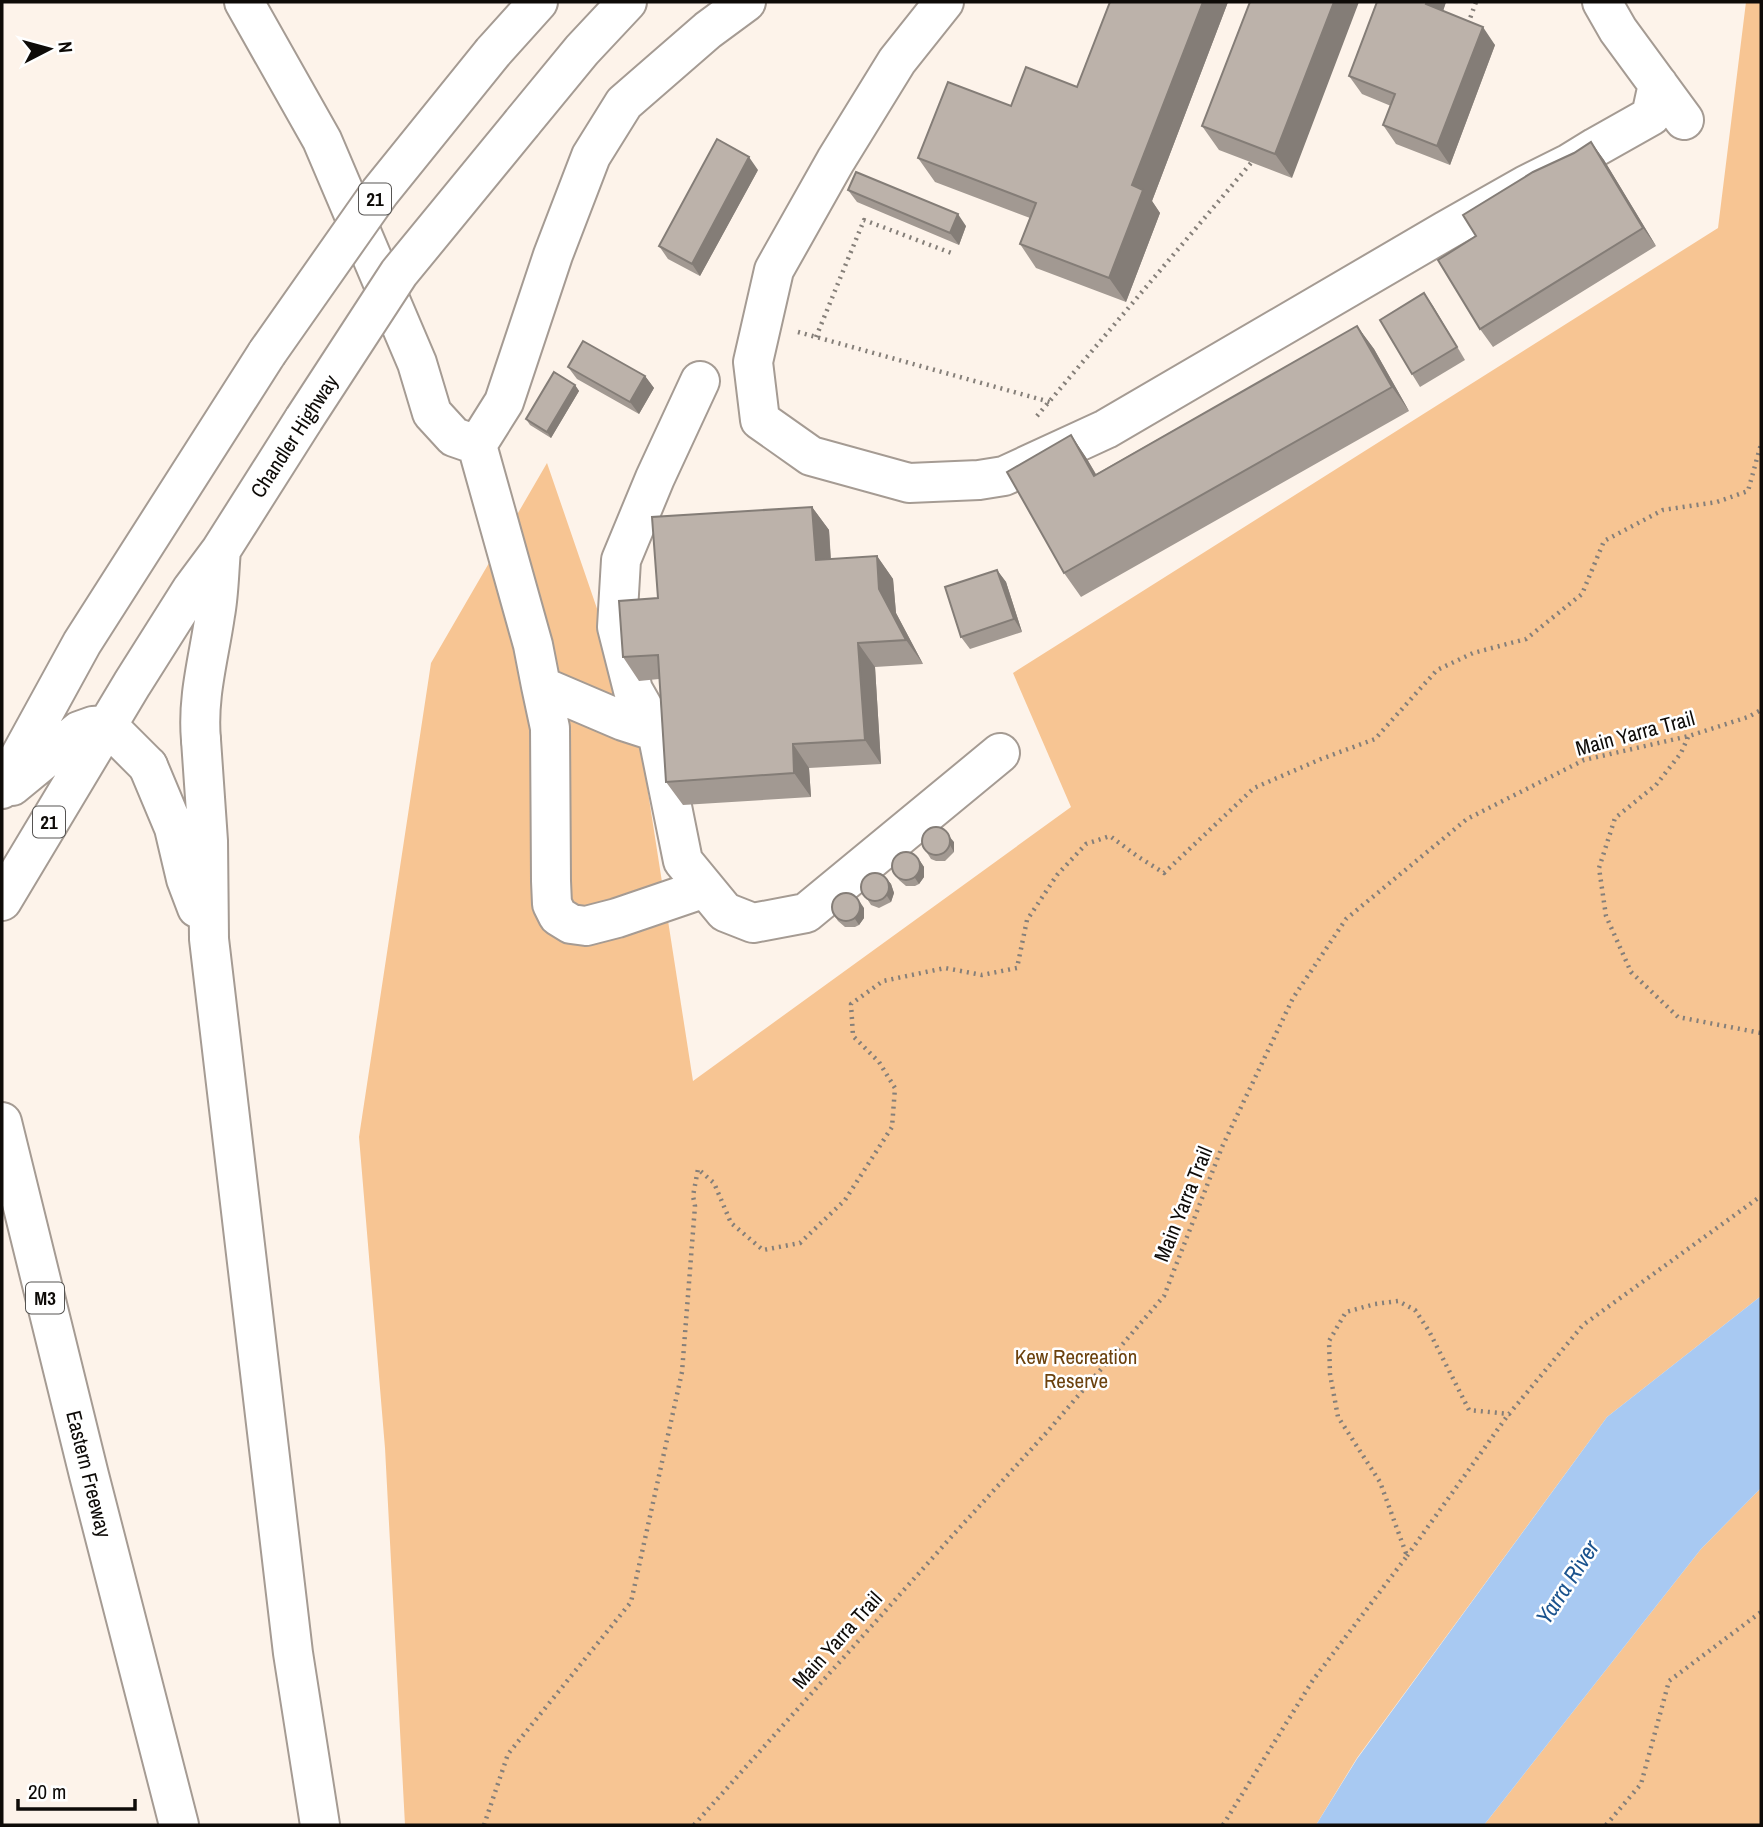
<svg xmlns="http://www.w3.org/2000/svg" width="1763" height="1827" font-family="'Archivo Narrow',sans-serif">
<rect width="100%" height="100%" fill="#fdf3ea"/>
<path fill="#f7c593" d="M1746,2H1761V1296L1607,1417L1357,1758L1316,1825H405L385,1448L359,1137L431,663L547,463L638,728L693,1081L1071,807L1013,673L1718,228Z
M1761,1488V1825H1484L1701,1549Z"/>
<path fill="#a8c9f2" d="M1761,1296V1488L1701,1549L1484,1825H1316L1357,1759L1607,1417Z"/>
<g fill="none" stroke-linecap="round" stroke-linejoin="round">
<g stroke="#a59b93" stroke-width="42">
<path id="minor" d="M244,2L322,140L417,363L432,413L454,437L477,445L504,402L553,255L591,156L624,103L708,30L746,2
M944,2L897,61L836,160L774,270L753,362L760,420L811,456L909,483L979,480L1004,476L1106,429L1445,231L1526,185L1570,163L1596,147L1651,116L1658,84
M1602,2L1618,30L1684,120
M477,445L533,645L541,686L623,721L657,732L683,861L725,912L753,923L806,913L1000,753
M541,686L550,728L551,881L552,904L558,916L571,924L586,926L617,918L705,888
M657,732L633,690L617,627L621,560L655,478L700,381"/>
</g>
<g stroke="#a59b93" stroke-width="42">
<path id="major" d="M493,52L538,2
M522,123L582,50L627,2
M201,740C197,697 209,657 215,615C219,594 219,571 221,550
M12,786L79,731L93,726L107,725L148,766
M2,789L82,643L267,353
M2,901L132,684L192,589L221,550L304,419"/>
</g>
<g stroke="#a59b93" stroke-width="42">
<path id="highway" d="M201,740L208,841L209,939L293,1653L320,1825
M148,766L174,828L186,879L197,908
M2,1122L89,1475L179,1825"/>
</g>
<path stroke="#857f79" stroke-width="4.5" stroke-dasharray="2 5" stroke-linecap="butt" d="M1468,24L1476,2
M798,332L1050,402
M816,337L864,220L954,254
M1037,416L1251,163
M1688,737L1681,753L1656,785L1615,818L1599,868L1606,916L1631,972L1678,1017L1761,1033
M1407,1556L1508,1415
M484,1825L508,1754L631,1602L682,1372L695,1206L693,1196L698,1169L714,1183L731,1223L763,1250L800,1243L845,1200L892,1127L895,1088L879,1062L853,1036L851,1004L883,981L945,968L982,975L1017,968L1027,920L1057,875L1086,844L1110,836L1137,856L1164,873L1254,788L1321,759L1375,739L1437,670L1473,653L1526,639L1582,594L1604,541L1663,510L1717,502L1748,491L1761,444
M694,1825L953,1535L1047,1432L1164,1296L1222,1147L1293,998L1346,919L1467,819L1584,760L1689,736L1748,717L1761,710
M1223,1825L1313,1680L1407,1556L1380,1482L1338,1417L1330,1374L1329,1341L1346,1312L1375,1304L1398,1301L1415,1310L1429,1331L1469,1410L1509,1414L1583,1325L1761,1196
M1606,1825L1641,1784L1669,1681L1761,1612"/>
<use href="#minor" stroke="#fff" stroke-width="38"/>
<use href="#major" stroke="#fff" stroke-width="38"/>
<use href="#highway" stroke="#fff" stroke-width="38"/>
<g stroke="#a59b93" stroke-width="42" stroke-linecap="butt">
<path id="major-bridge" d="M267,353L380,192L493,52
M304,419L399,273L522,123"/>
</g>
<use href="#major-bridge" stroke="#fff" stroke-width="38"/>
</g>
<path fill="#a29992" d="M1110,2H1228L1152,201L1160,213L1126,302L1036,268L1020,244L1030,218L935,182L918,158L1011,106L1077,87Z
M1250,2L1292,178L1219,150L1202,126Z
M1377,2H1446L1443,11L1495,45L1450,165L1396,144L1383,125L1391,106L1362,94L1349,76Z
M1591,142L1604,160L1656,246L1493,347L1480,329L1476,236L1574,153Z
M758,170L700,276L668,259L659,246Z
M848,190L966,226L959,245L857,202Z
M1424,293L1465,360L1420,387L1412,374Z
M1357,326L1374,349L1409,411L1081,597L1064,573L1071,435L1087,459L1096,474Z
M568,367L645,376L654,388L639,414L577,379Z
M575,385L579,391L551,438L530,425L526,419Z
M812,507L829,530L831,559L877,556L893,579L896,613L923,664L875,667L881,764L809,768L811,797L683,805L666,782L659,679L639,681L623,657L658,598Z
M997,570L1006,582L1022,632L970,649L961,637Z
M954,842V852L945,861H936L931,859L922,845Z
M920,861L924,867V877L919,884L915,886H906L899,880L895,874Z
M886,878L891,884L894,893L891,902L879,908L871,905L862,891Z
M864,908V918L859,925L855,927H845L838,921L834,915Z"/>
<path fill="#847d77" d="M1203,2H1228L1152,201L1160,213L1126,302L1109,278L1132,185Z
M1334,2H1359L1292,178L1275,154Z
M1427,2H1446L1439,23L1426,4Z
M1483,27L1495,45L1450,165L1437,146Z
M1591,142L1604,160L1656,246L1643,228Z
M749,157L758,170L700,276L692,264Z
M958,214L966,226L959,245L950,233Z
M1424,293L1433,306L1465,360L1457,347Z
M1357,326L1374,349L1409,411L1392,387Z
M645,376L654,388L639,414L630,402Z
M575,385L579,391L551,438L547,432Z
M1071,435L1087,459L1110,499L1094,476Z
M812,507L829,530L832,584L816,560Z
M877,556L893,579L896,613L923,664L906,640L879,589Z
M997,570L1006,582L1022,632L1014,619Z
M858,643L875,667L881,764L865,740Z
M793,744L809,768L811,797L794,773Z
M949,836L954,842V852L950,845Z
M920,861L924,867V877L919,884L915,878Z
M886,878L891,884L894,893L891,902L887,896Z
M860,902L864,908V918L859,925L855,919Z"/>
<path fill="#bcb2aa" stroke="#847d77" stroke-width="2" d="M1110,2H1203L1132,185L1143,190L1109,278L1020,244L1036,203L918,158L948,82L1011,106L1026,67L1077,87Z
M1250,2H1334L1275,154L1202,126Z
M1377,2H1427L1426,4L1483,27L1437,146L1383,125L1395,94L1349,76Z
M717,139L749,157L692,264L659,246Z
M1591,142L1643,228L1480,329L1438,260L1476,236L1463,215L1533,172L1574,153Z
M856,172L958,214L950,233L848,190Z
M1424,293L1457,347L1412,374L1380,320Z
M1357,326L1392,387L1064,573L1007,472L1071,435L1094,476Z
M583,341L645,376L630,402L568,367Z
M554,372L575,385L547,432L526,419Z
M812,507L816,560L877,556L879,589L906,640L858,643L865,740L793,744L794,773L666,782L658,655L623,657L619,601L658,598L652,517Z
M997,570L1014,619L961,637L945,587Z
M922 841a14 14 0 1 1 28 0a14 14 0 1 1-28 0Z
M892 866a14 14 0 1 1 28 0a14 14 0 1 1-28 0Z
M861 887a14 14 0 1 1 28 0a14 14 0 1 1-28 0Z
M832 907a14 14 0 1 1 28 0a14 14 0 1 1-28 0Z"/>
<g text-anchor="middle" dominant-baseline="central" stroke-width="5" stroke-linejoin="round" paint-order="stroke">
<g fill="#fff" stroke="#565452" stroke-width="2">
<rect x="359" y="183.5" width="32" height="31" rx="5"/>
<rect x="33" y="806.5" width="32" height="31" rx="5"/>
<rect x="26" y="1282.5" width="38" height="31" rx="5"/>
</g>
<g font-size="19" font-weight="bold" fill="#0e0b08">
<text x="375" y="199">21</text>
<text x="49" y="822">21</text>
<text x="45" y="1298">M3</text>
</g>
<g font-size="21" fill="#0e0b08" stroke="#fff">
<text transform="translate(294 436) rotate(-57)">Chandler Highway</text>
<text transform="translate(1635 733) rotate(-15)">Main Yarra Trail</text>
<text transform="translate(1183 1204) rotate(-68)">Main Yarra Trail</text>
<text transform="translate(89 1474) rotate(76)">Eastern Freeway</text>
<text transform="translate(837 1640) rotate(-48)">Main Yarra Trail</text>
</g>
<g font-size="21" fill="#6c420e" stroke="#fff">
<text x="1076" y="1356">Kew Recreation<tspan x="1076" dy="24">Reserve</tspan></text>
</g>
<g font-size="23" font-style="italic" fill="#1b538e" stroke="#fff">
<text transform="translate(1567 1582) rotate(-57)">Yarra River</text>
</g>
</g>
<rect width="1763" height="1827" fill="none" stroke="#0e0b08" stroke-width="7"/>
<g transform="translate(49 49) rotate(84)" stroke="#ffffff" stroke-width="5" paint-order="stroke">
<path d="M0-5L12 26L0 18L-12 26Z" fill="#0e0b08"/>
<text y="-10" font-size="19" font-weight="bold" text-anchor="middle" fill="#0e0b08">N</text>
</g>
<path d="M18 1799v10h117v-10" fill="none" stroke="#0e0b08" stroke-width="3.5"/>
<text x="28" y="1799" font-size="21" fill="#0e0b08" stroke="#ffffff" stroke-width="5" paint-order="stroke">20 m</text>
</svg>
